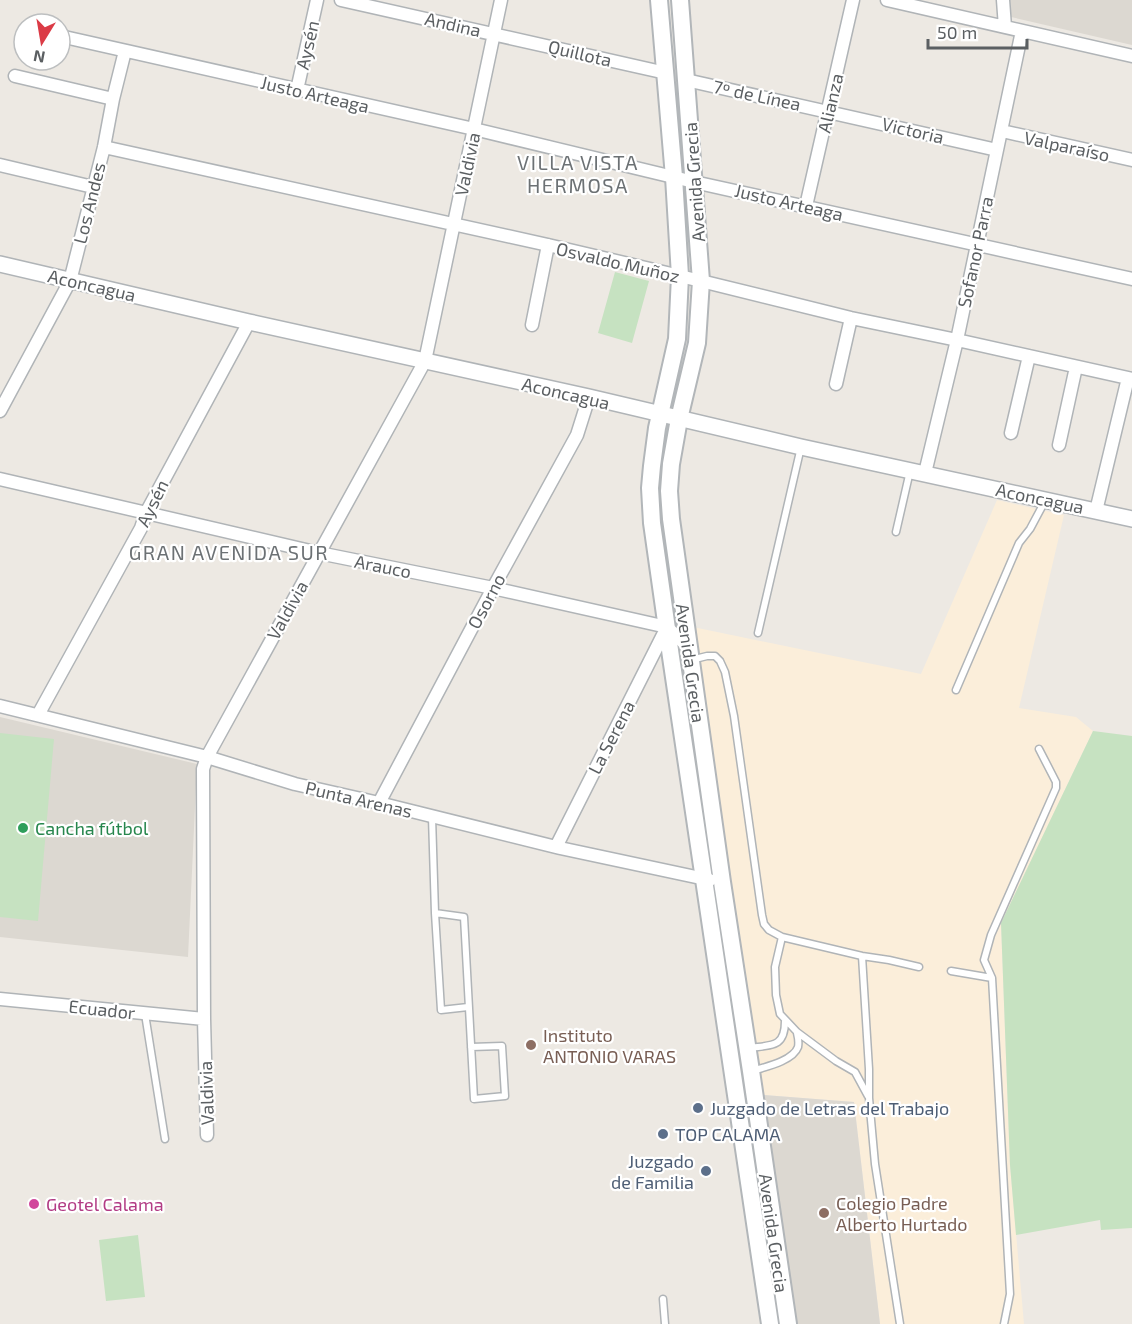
<svg xmlns="http://www.w3.org/2000/svg" width="1132" height="1324" font-family="'Exo 2',sans-serif">
<rect width="100%" height="100%" fill="#ede9e3"/>
<path fill="#fbeeda" d="M997,500L1064,515L1019,708L1076,717L1093,731L1001,923L1010,1165L1024,1324H880L854,1102L764,1095L693,627L921,674Z"/>
<path fill="#dcd8d1" d="M1010,0H1132V45L1011,17Z
M0,717L197,764L188,957L0,937Z
M764,1095L854,1102L880,1324H796Z"/>
<path fill="#c6e2c1" d="M615,272L649,281L632,343L598,333Z
M1093,731L1132,736V1228L1101,1230L1100,1220L1016,1235L1010,1165L1001,923Z
M0,733L54,739L38,921L0,917Z
M138,1235L145,1297L106,1301L99,1240Z"/>
<g fill="none" stroke-linecap="round" stroke-linejoin="round">
<g stroke="#b0b4b7" stroke-width="9">
<path id="service" d="M896,532L910,471
M758,633L801,447
M691,660L707,656H715L720,661L725,672L734,716L762,915L764,924L769,930L782,937L862,956L889,960L919,967
M956,690L1019,543L1030,529L1045,501
M432,817L435,913L441,1010L468,1007
M435,913L464,917L474,1099L505,1096L502,1046L471,1047
M782,937L775,967L776,995L780,1014L797,1032L836,1061L855,1072L868,1096
M862,956L869,1069V1098L875,1164L900,1324
M951,971L992,978L984,960L991,935L1056,788V782L1039,749
M992,978L1010,1294L1004,1324
M145,1014L165,1139
M749,1048C771,1045 785,1048 785,1021
M752,1071C765,1067 793,1061 798,1047C799,1042 798,1037 797,1033
M663,1299L665,1324"/>
</g>
<g stroke="#b0b4b7" stroke-width="15">
<path id="minor" d="M341,0L666,73
M887,0L1132,56
M1003,0L1005,27
M60,36L474,129L694,182L1132,279
M15,76L113,99
M686,80L997,150
M297,90L317,0
M1002,131L1132,160
M104,147L548,245L701,281L851,318L957,340L1132,379
M0,165L93,187
M806,206L853,0
M532,325L548,245
M836,384L851,318
M0,411L70,281L104,147L113,99L125,51
M1011,433L1029,356
M1059,445L1076,367
M925,473L957,340L1022,31
M0,479L319,553L493,588L667,627L689,648
M1096,511L1128,378
M0,706L207,757L295,784L379,803L560,848L710,880
M38,715L141,528L146,513L249,322
M379,803L493,588L577,435L589,397
M556,847L667,627
M0,999L204,1019
M207,1135L204,1019L203,769L207,757L425,361L501,0"/>
</g>
<g stroke="#b0b4b7" stroke-width="18">
<path id="tertiary" d="M0,264L249,322L589,397L801,447L1132,519"/>
</g>
<g stroke="#b2b6b9" stroke-width="20">
<path id="secondary" d="M659,0L674,177L680,276L677,339L657,428L652,466L650,488L652,523L671,657L770,1324
M680,0L701,281L697,343L679,419L671,464L669,491L671,519L722,882L751,1071L788,1324"/>
</g>
<use href="#service" stroke="#fff" stroke-width="6"/>
<use href="#minor" stroke="#fff" stroke-width="12"/>
<use href="#tertiary" stroke="#fff" stroke-width="15"/>
<use href="#secondary" stroke="#fff" stroke-width="16"/>
</g>
<circle fill="#2e9e5b" stroke="#fff" stroke-width="2" cx="23" cy="828" r="6"/>
<g fill="#8d6e63" stroke="#fff" stroke-width="2">
<circle cx="531" cy="1045" r="6"/>
<circle cx="824" cy="1213" r="6"/>
</g>
<g fill="#5c6f8a" stroke="#fff" stroke-width="2">
<circle cx="698" cy="1108" r="6"/>
<circle cx="663" cy="1134" r="6"/>
<circle cx="706" cy="1171" r="6"/>
</g>
<circle fill="#d1479c" stroke="#fff" stroke-width="2" cx="34" cy="1204" r="6"/>
<g text-anchor="middle" dominant-baseline="central" stroke-width="4.5" stroke-linejoin="round" paint-order="stroke">
<g font-size="18" fill="#5b5f62" stroke="#fff">
<text transform="translate(453 24) rotate(13)">Andina</text>
<text transform="translate(307 45) rotate(-77)">Aysén</text>
<text transform="translate(580 53) rotate(13)">Quillota</text>
<text transform="translate(315 94) rotate(13)">Justo Arteaga</text>
<text transform="translate(757 95) rotate(12)">7º de Línea</text>
<text transform="translate(830 103) rotate(-77)">Alianza</text>
<text transform="translate(913 130) rotate(13)">Victoria</text>
<text transform="translate(1067 146) rotate(12)">Valparaíso</text>
<text transform="translate(467 164) rotate(-78)">Valdivia</text>
<text transform="translate(694 182) rotate(-94)">Avenida Grecia</text>
<text transform="translate(789 202) rotate(13)">Justo Arteaga</text>
<text transform="translate(89 203) rotate(-76)">Los Andes</text>
<text transform="translate(975 252) rotate(-78)">Sofanor Parra</text>
<text transform="translate(618 262) rotate(13)">Osvaldo Muñoz</text>
<text transform="translate(92 285) rotate(13)">Aconcagua</text>
<text transform="translate(566 393) rotate(13)">Aconcagua</text>
<text transform="translate(1040 498) rotate(12)">Aconcagua</text>
<text transform="translate(152 503) rotate(-64)">Aysén</text>
<text transform="translate(383 566) rotate(11)">Arauco</text>
<text transform="translate(486 601) rotate(-62)">Osorno</text>
<text transform="translate(287 610) rotate(-61)">Valdivia</text>
<text transform="translate(691 663) rotate(82)">Avenida Grecia</text>
<text transform="translate(611 737) rotate(-63)">La Serena</text>
<text transform="translate(359 799) rotate(13)">Punta Arenas</text>
<text transform="translate(102 1009) rotate(6)">Ecuador</text>
<text transform="translate(206 1093) rotate(-92)">Valdivia</text>
<text transform="translate(774 1233) rotate(82)">Avenida Grecia</text>
</g>
<g font-size="18" fill="#27864d" stroke="#fff" text-anchor="start">
<text x="35" y="828">Cancha fútbol</text>
</g>
<g font-size="18" fill="#785e54" stroke="#fff" text-anchor="start">
<text x="543" y="1035">Instituto<tspan x="543" dy="21">ANTONIO VARAS</tspan></text>
<text x="836" y="1203">Colegio Padre<tspan x="836" dy="21">Alberto Hurtado</tspan></text>
</g>
<g font-size="18" fill="#4e5e75" stroke="#fff" text-anchor="start">
<text x="710" y="1108">Juzgado de Letras del Trabajo</text>
<text x="675" y="1134">TOP CALAMA</text>
<text x="694" y="1161" text-anchor="end">Juzgado<tspan x="694" dy="21">de Familia</tspan></text>
</g>
<g font-size="18" fill="#b23c85" stroke="#fff" text-anchor="start">
<text x="46" y="1204">Geotel Calama</text>
</g>
<g font-size="20" letter-spacing="1.5" fill="#6c7174" stroke="#fff">
<text x="578" y="162">VILLA VISTA<tspan x="578" dy="23">HERMOSA</tspan></text>
<text x="229" y="552">GRAN AVENIDA SUR</text>
</g>
</g>
<g transform="translate(42 42) rotate(191)"><circle r="28" fill="#ffffff" stroke="#bdbfc0" stroke-width="1.5"/>
<path d="M0-4.5L10 22L0 15L-10 22Z" fill="#db3b46"/>
<text y="-9" font-size="16" font-weight="bold" text-anchor="middle" fill="#5b5f62">N</text>
</g>
<path d="M928 39v9h99v-9" fill="none" stroke="#5b5f62" stroke-width="3"/>
<text x="937" y="39" font-size="18" fill="#5b5f62" stroke="#ffffff" stroke-width="4.5" paint-order="stroke">50 m</text>
</svg>
